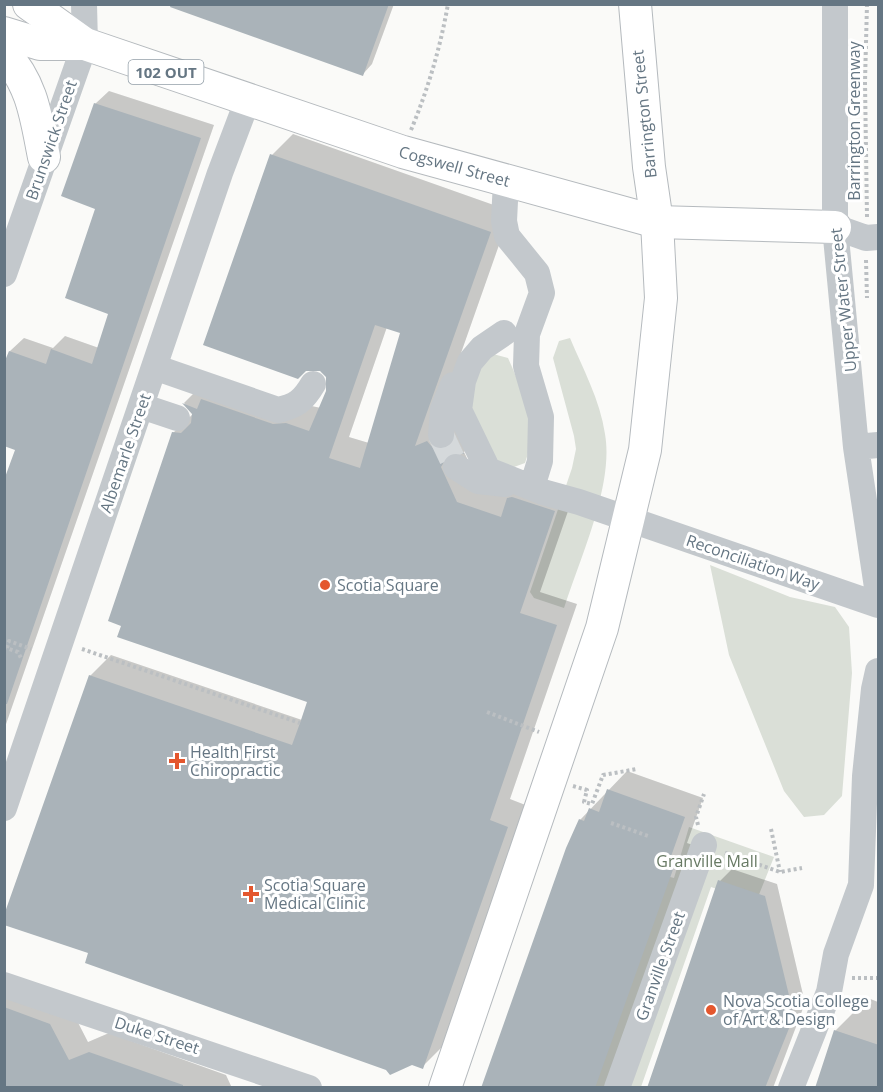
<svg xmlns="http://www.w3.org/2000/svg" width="883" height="1092" font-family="'Open Sans',sans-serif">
<rect width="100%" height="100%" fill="#fafaf8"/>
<path fill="#dadfd7" d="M570,338C583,369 600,400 605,434C614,485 580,558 564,608L534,598L530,592L572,468L576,449L574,436L553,358L559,341Z
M493,354L508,358C523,391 538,428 525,463L514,467L500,464L489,453L469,401L481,362Z
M710,565L790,597L835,607L849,627L852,673L842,796L824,815L804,817L784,791L729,655Z
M689,827L774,857L756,902L711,887L641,1087L589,1088L663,875L674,878Z"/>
<path fill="#0003" fill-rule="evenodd" d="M168,4H394L372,64L363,74Z
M109,91L214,125L4,730V485L17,449L4,367L10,351L24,338L53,348L65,336L99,348L110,313L97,208L95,104Z
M293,134L511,211L435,427L484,432L464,452L478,481L575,491L540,592L577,604L510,799L528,806L443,1046L422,1067L412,1064L387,1068L90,952V676L111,655L302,720L309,701L173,433L193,414L184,403L204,383L321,408L327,392L328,377L272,155ZM387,327L402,332L369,443L349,437Z
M627,771L703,798L687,843L693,845L606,1088H483L580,820Z
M732,869L777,884L805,1003L773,1088H649L720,881Z
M4,982L69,1005L88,1042L109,1033L226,1075L232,1088H4Z
M868,998L878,1002V1088L835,1031Z"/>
<path fill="#aab3b9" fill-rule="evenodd" d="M171,4H389L363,76L170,7Z
M94,103L201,138L7,704H4V480L15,450L4,446V363L9,351L46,364L51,349L92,364L108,314L65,298L95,209L61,196Z
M270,154L491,232L415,446L427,441L433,448L447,449L456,437L464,454H449L441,467L457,502L501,517L507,498L512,497L555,511L520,613L557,625L490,820L508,827L423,1069L412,1065L390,1075L386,1070L85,963L88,953L4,925V915L89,675L292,745L300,723L307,702L117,637L121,626L108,621L172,432L181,433L191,423L192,414L182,403L197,409L201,399L273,424L286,423L309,431L326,391V377L320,371H306L298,379L203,345ZM375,325L400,333L360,468L329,458Z
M607,789L685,817L669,862L675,864L595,1088H481L566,848L579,819L584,821L589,808L599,812Z
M718,880L765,896L794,1016L765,1088H647Z
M4,1007L50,1024L69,1060L89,1052L183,1085V1088H4Z
M834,1030L879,1045V1088H815Z"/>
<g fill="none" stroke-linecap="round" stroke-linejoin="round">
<path stroke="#d5d9db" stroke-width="26" stroke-dasharray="26 13" stroke-linecap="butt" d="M441,435L456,467"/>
<g stroke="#b5babe" stroke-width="34">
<g id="major">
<path id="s1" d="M29,4L85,44L403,152L657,222L835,227"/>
<path d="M4,33L40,44H85"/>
<path d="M4,53C33,85 36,117 44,157"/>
<path d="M445,1088L602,628L645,450L661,298L657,222L649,167L635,4"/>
</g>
</g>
<path stroke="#bbbfc2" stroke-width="4" stroke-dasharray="3 3" stroke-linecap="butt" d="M411,130C428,89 440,49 448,4
M867,217L865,82L867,4
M866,260L867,298
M4,647L18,652L22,660
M7,648L9,641L31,649
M82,649L300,723
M487,712L539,732
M573,786L587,790L584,802L592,804L603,775L637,769
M611,823L648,836
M698,825L696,817L704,794
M771,829L780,872
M725,853L780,872L802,868
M852,978H878"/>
<path stroke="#c3c8cc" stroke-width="26" d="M835,4V227L856,447L878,594
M506,181L504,221L507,236L537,273L542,293L527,334L526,366L541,417L540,461L532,487
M835,227L866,238L878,237
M4,274L85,44L84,4
M504,333L482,348L470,362L463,381L459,410L488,470L543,492L579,502L878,605
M154,367L278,410C296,406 303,401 313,384
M141,406L177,418
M441,435L443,409L453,385
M856,447L878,445
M456,467L478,481L505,484
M4,808L220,173L248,99
M4,985L309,1088
M617,1088L704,845
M791,1088L829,992L836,954L861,885L865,776L874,689L878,671"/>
<use href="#major" stroke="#fff" stroke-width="32"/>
</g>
<g fill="#e4572e" stroke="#fff" stroke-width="2">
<circle cx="325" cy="585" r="6"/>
<path d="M174 752h6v6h6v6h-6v6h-6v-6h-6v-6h6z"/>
<path d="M248 885h6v6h6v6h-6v6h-6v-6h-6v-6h6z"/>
<circle cx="711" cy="1010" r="6"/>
</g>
<g text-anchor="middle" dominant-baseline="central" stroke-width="6" stroke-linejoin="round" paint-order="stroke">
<rect fill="#fff" stroke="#939fa8" stroke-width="1.5" x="128.5" y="60" width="75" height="24" rx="4.5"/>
<g font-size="15" font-weight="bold" fill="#657683">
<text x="166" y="72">102 OUT</text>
</g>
<g font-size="16" fill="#657683" stroke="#fff">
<text transform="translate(644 114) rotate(-96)">Barrington Street</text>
<text transform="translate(854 121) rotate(-90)">Barrington Greenway</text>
<text transform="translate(51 140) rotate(-71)">Brunswick Street</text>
<text stroke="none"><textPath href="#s1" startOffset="458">Cogswell Street</textPath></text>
<text transform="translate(843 300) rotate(-96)">Upper Water Street</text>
<text transform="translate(125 453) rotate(-71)">Albemarle Street</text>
<text transform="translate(753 562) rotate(19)">Reconciliation Way</text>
<text transform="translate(660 966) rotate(-70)">Granville Street</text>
<text transform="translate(157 1035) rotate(18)">Duke Street</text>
</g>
<g font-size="16" fill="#657683" stroke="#fff" text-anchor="start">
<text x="337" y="585">Scotia Square</text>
<text x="190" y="752">Health First<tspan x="190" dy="18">Chiropractic</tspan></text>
<text x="264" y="885">Scotia Square<tspan x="264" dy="18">Medical Clinic</tspan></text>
<text x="723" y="1001">Nova Scotia College<tspan x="723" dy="18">of Art &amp; Design</tspan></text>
</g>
<g font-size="16" fill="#687a64" stroke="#fff">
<text x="707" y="861">Granville Mall</text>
</g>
</g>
<rect width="883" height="1092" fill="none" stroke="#657683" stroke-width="12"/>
</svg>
